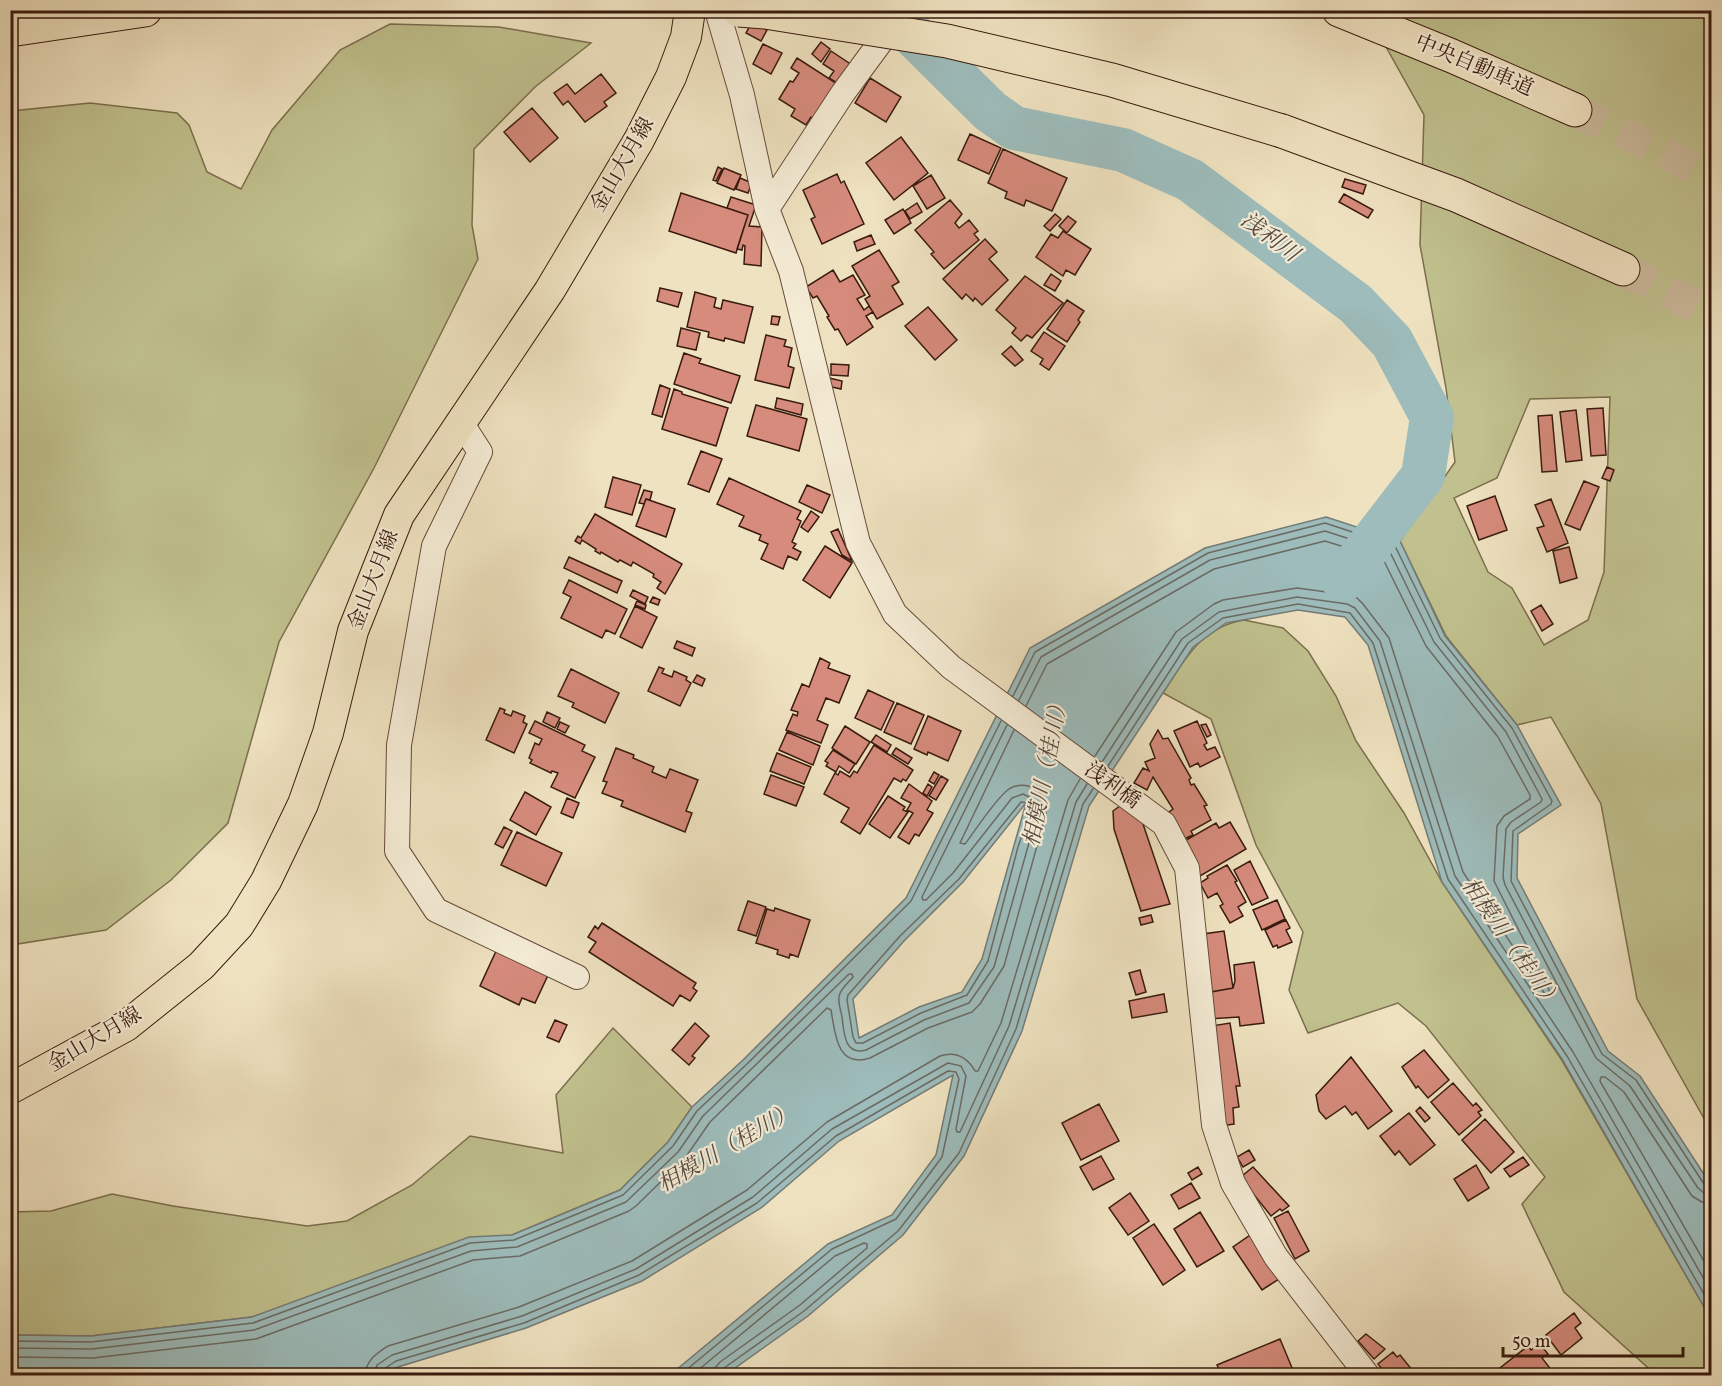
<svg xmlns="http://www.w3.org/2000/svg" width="1722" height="1386" font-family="Vollkorn,'Noto Serif JP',serif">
<rect width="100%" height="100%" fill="#efe2c0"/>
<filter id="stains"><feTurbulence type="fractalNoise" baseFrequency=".00333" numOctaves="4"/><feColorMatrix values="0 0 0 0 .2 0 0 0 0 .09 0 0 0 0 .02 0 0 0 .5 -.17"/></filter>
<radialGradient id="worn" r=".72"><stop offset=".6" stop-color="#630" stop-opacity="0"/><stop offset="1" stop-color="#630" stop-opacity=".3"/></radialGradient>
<path fill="#c0c18e" stroke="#7c6e4e" stroke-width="1.5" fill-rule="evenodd" d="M1366,11H1711V1131L1637,999L1601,804L1551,717L1517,725L1446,636L1400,541L1455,462L1446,388L1420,245L1424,115ZM1610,397L1604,572L1588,620L1544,645L1512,588L1488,572L1454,498L1497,478L1530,399Z
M390,24L499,27L591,43L535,87L474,149L472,225L478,259L374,468L279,642L228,823L171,880L106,930L11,945V111L90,103L177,113L189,125L207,172L241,189L272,130L340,50Z
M1244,620L1283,628L1308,651L1336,696L1356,741L1404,813L1442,882L1561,1059L1711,1319V1375H1656L1564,1292L1522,1204L1545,1177L1426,1026L1398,1003L1308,1033L1289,990L1303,932L1256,845L1211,719L1163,693C1185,659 1201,627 1244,620Z
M613,1028L692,1107L668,1142L620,1190L512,1235L252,1317L91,1336L11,1335V1212L51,1211L112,1194L173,1206L307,1226L347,1221L412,1185L470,1136L563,1153L556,1095Z"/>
<path fill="#9dbcbb" stroke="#757b76" stroke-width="1.5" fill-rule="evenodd" d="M1326,517L1400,541L1445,636L1517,725L1561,805L1518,834L1517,878L1608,1051L1640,1076L1711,1185V1319L1562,1059L1442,882L1368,645L1345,617L1298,610L1226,623L1193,647L1089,806L1022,1031L964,1156L903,1235L808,1316L724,1376L670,1375L828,1244L892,1215L936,1155L953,1075L839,1141L761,1208L642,1281L526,1328L398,1367L384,1375L11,1376V1335L91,1336L252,1317L469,1237L512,1235L620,1190L668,1142L692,1107L743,1060L906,898L1030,648L1205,548ZM1026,803L982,959L962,992L919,1007L859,1038L853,999L904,941L963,882Z"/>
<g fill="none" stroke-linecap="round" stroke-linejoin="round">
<path stroke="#6b6b64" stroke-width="1.5" d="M1013,696L1035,652L1208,553L1325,523L1395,546L1440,638L1512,728L1552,801L1551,804L1513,831L1511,881L1602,1054L1636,1080L1704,1184L1712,1187
M1019,700L1041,657L1210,560L1325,531L1390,552L1434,642L1506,732L1542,799L1541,802L1511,822L1506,829L1503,877L1505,885L1596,1058L1630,1086L1698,1188L1704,1193L1712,1194
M1026,706L1047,664L1214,569L1325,541L1383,559L1426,646L1498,737L1530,795V799L1504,816L1497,826L1494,881L1552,996L1547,997L1463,872L1389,638L1363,604L1357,598L1349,595L1297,588L1223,600L1214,604L1176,632L1095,756
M1102,762L1182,639L1219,612L1297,597L1347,604L1355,608L1380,641L1455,876L1573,1052L1712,1293
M1108,766L1188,643L1223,618L1298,604L1350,613L1373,643L1448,879L1567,1056L1712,1308
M1021,802L1028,803L1030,811L1018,847L988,961L967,995L921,1013L863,1043H856L853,1037L847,1000L848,995L900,936L959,879Z
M1712,1203L1702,1202L1692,1196L1624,1092L1605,1077H1601L1600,1081L1712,1275
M10,1341L91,1342L253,1323L470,1243L514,1240L623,1195L673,1146L697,1111L747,1064L911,901L1001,721
M10,1348L92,1349L254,1330L471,1251L517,1247L626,1202L678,1152L703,1116L849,974H852L853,977C848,983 840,989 839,997C838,1003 841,1011 842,1017C844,1032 844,1056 866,1050L924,1020L969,1003L994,967L1038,811L1035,800L1023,794L1012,798L953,873L926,900H923L922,897L1007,725
M10,1357L93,1358L256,1339L473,1260L520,1256L629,1211L636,1206L685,1158L710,1122L827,1008L831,1010C835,1032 836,1069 870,1058L928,1028L972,1012L980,1004L1004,966L1046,813C1047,803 1044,794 1035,789C1027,784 1017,784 1009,789C996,798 975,831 965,844L960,843L1014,730
M365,1376C366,1360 376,1354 388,1346L519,1307L632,1261L747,1190L827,1122L940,1056C956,1051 967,1057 975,1071H978L1001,1023L1068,800L1080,779
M374,1376L377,1365L392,1355L522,1316L636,1269L753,1197L832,1129L948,1063L961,1066L966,1076L956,1129L957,1132H960L1009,1026L1076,802L1087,784
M382,1376L384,1369L396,1361L524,1323L639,1275L757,1203L836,1136L948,1071L956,1072L959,1079L942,1157L896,1219L832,1249L679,1376
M691,1376L835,1256L864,1243L867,1244V1248L800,1305L720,1362L715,1368L714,1376
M722,1376L724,1368L804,1311L898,1231L959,1153L1016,1029L1083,804L1093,789"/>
<path stroke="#9dbcbb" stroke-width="44" d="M888,10L990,111L1014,128L1123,150L1190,180L1356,304L1392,342L1432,417L1423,476L1343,580"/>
</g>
<path fill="#d68b7c" stroke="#391a0e" stroke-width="1.5" d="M752,22L767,30L761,41L746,33Z
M821,42L830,49L821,62L812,54Z
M763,44L782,53L771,74L753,64Z
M831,51L855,67L842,86L829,78L834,71L823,64Z
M797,58L842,87L817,121L811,117L806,125L791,116L795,109L779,99L790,81L793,82L799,73L791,68Z
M601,74L616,93L604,102L607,106L585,122L568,101L563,105L554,93L567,84L575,94Z
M870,78L901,97L886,122L855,103Z
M532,108L558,138L530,162L504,132Z
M970,134L1001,148L989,174L958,160Z
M901,137L928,173L894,200L866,163Z
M1003,149L1067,178L1052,211L1026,200L1024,206L1005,198L1007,192L988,183Z
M718,167L722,169L716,181L713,180Z
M724,168L741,175L734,190L717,183Z
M837,174L841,183L844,181L864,224L822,244L811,219L815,217L803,190Z
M931,175L945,198L927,209L913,186Z
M740,178L752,183L748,193L736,189Z
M1345,179L1366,185L1363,194L1342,187Z
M681,193L748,215L736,253L669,231Z
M1344,194L1373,210L1368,218L1339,202Z
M731,197L756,205L749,226L762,227L761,266L744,264L745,246L743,245L742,250L737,249L748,215L727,208Z
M950,200L962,214L955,223L959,228L969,220L978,231L974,234L979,240L944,269L931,254L934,252L915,230Z
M917,203L922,212L910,219L905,211Z
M903,209L911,223L894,234L885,220Z
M1055,214L1061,219L1050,231L1044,226Z
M1068,216L1076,222L1067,233L1059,226Z
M1063,231L1091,249L1075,275L1066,270L1063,276L1036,257L1051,234L1058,238Z
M871,235L875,244L857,251L854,242Z
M985,239L997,252L989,259L1008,280L982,305L975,298L973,301L966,294L962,299L943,279Z
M879,250L899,282L892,286L903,304L877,319L865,299L870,296L852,266Z
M833,270L840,282L853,275L865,295L857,299L864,310L869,306L873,312L866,316L873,327L847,345L838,329L835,330L827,317L829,316L817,296L813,298L806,287Z
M1051,274L1061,281L1055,291L1044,285Z
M1025,276L1063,303L1032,338L1027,335L1021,341L1012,333L1016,328L996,310Z
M660,288L682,293L678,307L657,301Z
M695,292L716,298L714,307L721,309L723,300L753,307L744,343L725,338L724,341L708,337L709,332L687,327Z
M1067,300L1084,311L1078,320L1080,322L1067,342L1047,329Z
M928,307L957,340L935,360L905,326Z
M772,316L780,317L778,325L771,324Z
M681,328L700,333L696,350L677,346Z
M1044,332L1065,346L1049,370L1040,364L1043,359L1031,351Z
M766,335L786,340L784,346L792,348L788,366L794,368L789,388L755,380Z
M1011,346L1023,360L1015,366L1002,354Z
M684,353L701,359L699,363L740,376L731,403L674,384Z
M831,364L849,365L848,376L831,375Z
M825,377L842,381L841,389L823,385Z
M660,385L670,389L662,417L652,414Z
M674,389L682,392V394L728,408L716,446L662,429Z
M777,398L803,404L801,415L775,408Z
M756,405L807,419L799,451L747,436Z
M1603,408L1606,455L1591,456L1587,409Z
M1576,410L1582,460L1566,462L1560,412Z
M1552,415L1557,471L1542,472L1538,416Z
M701,451L722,459L709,492L688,484Z
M1607,467L1614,470L1610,481L1602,478Z
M613,477L641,485L632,515L605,507Z
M729,478L801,511L797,519L801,521L792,542L796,544L793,548L801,552L797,560L788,556L783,569L761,559L768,544L759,540L761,535L739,526L744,516L717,504Z
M1584,481L1599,487L1580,530L1565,524Z
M807,485L830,495L822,513L799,502Z
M644,490L652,492L650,500L646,499L644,504L639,503Z
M1495,496L1507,530L1479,540L1467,506Z
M646,499L675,509L666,537L636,526Z
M1551,499L1568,543L1547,552L1537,528L1544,526L1535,505Z
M811,511L819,517L808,532L801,527Z
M595,514L682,564L665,594L657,588L661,582L653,577L654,574L633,562L631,566L620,560L618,562L601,552L600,554L595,551L596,549L582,540L580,544L575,541L578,536L581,538Z
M838,529L852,561L842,555L831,532Z
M825,546L852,563L830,598L803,580Z
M1569,547L1577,578L1560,583L1553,551Z
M569,557L622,581L617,593L564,568Z
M569,580L627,609L615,634L606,630L602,638L561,618L571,597L563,593Z
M633,590L648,597L645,604L630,596Z
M653,597L660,600L658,605L650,602Z
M637,601L646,605L645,609L635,605Z
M1541,605L1553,624L1542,631L1531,611Z
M635,606L657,617L642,648L620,637Z
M677,641L695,648L692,656L674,648Z
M820,658L830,663L828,668L850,676L839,703L826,698L817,720L828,725L821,743L786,730L793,714L797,716L798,712L791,710L802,684L809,687Z
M659,667L664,669L662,673L672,677L674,671L687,677L686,680L691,683L680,706L648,691Z
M571,669L619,693L605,723L572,707L574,703L558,696Z
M697,675L705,679L702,686L693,682Z
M868,690L894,702L881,730L855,718Z
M897,703L924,715L911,744L884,732Z
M500,708L505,710L504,713L511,716L513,711L525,716L523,722L527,724L514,753L486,740Z
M547,712L560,718L555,728L543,722Z
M928,716L961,731L948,761L928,752L927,755L914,749Z
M535,721L585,745L582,751L595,757L575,798L551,787L558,773L552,771L551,773L530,763L532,760L529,758L535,743L539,745L542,739L529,733Z
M1197,721L1207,743L1204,745L1207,750L1215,747L1220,757L1200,767L1198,763L1190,767L1174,731Z
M560,722L569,726L565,733L557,729Z
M1206,724L1211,735L1207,737L1201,725Z
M845,726L870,742L856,764L832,748Z
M1158,730L1163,739L1168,738L1191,778L1189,780L1191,785L1194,784L1207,805L1204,806L1211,820L1191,831L1193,835L1184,839L1176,823L1169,812L1173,809L1153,777L1147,790L1134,783L1143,768L1149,771L1145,762L1155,758L1150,744Z
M787,732L820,746L813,765L779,750Z
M876,735L891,745L887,752L871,742Z
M874,745L913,770L906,781L903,779L901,782L894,778L860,834L841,822L849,808L824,794L835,773L838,775L840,771L850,777L854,771L857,773Z
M616,748L634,755L633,758L654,767L652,772L666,778L670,769L698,780L686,811L692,813L685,832L621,806L623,801L602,793L607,782L603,781Z
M896,748L912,758L908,764L892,754Z
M833,750L855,764L849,773L839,766L836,772L826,766L828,763L825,761Z
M777,753L811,767L804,784L770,771Z
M934,772L939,775L934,784L929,781Z
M771,775L804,787L796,806L764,794Z
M941,776L948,780L936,800L929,796Z
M909,784L932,801L927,810L933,813L919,836L915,834L909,844L898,837L913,813L907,810L911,803L901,798Z
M928,784L932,787L927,796L923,793Z
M525,792L551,807L536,835L510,820Z
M888,796L905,807L903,810L908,812L890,838L869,824Z
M567,798L579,803L573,818L561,813Z
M1124,803L1142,821L1170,904L1141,911L1114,829L1113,811Z
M1230,822L1246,849L1200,876L1181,843L1216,823L1219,828Z
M504,827L512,831L503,848L495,844Z
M517,832L562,853L546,886L501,865Z
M1250,861L1268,898L1252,905L1234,870Z
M1227,865L1237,881L1235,882L1246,902L1238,907L1243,916L1230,923L1220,906L1223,904L1217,893L1208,898L1200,883L1208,878L1207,876Z
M1277,900L1285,919L1262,930L1253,910Z
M748,901L766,907L756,936L738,930Z
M775,908L810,920L798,957L790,954L789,958L777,954L778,950L756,943L767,909L774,911Z
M1151,915L1153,922L1141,925L1139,918Z
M1286,920L1290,928L1286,930L1292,942L1278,948L1277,945L1273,947L1265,930Z
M602,923L696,983L693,988L697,991L690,1001L680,995L673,1006L589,952L596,942L588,937L595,926L598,929Z
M1224,931L1233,988L1211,992L1203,934Z
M497,949L549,973L535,1003L522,998L519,1005L480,986Z
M1254,962L1264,1023L1240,1026L1239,1017L1208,1019L1211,992L1233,988L1235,981L1234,965Z
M1140,970L1146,992L1136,995L1129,973Z
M1164,994L1167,1012L1132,1018L1129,1001Z
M555,1020L567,1025L559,1042L547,1037Z
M695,1023L709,1036L692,1056L695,1058L689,1065L672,1050Z
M1230,1023L1240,1086H1236L1239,1107L1233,1108L1234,1124L1221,1126L1205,1027Z
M1424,1050L1449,1080L1428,1098L1418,1086L1416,1088L1402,1067Z
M1351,1057L1392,1111L1368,1129L1356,1112L1352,1115L1345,1106L1326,1119L1319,1111L1316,1095Z
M1453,1083L1473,1106L1476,1103L1482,1110L1478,1112L1481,1116L1459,1135L1431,1102Z
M1099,1104L1119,1141L1081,1160L1062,1123Z
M1420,1107L1430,1118L1425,1122L1416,1111Z
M1409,1113L1435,1145L1410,1165L1399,1151L1395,1155L1380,1136Z
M1485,1119L1514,1152L1491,1173L1462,1140Z
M1249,1150L1255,1160L1243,1167L1237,1157Z
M1101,1156L1114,1179L1093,1190L1080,1167Z
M1523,1157L1529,1165L1510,1177L1504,1169Z
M1476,1165L1489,1188L1468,1201L1454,1179Z
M1198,1167L1202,1174L1192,1180L1188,1173Z
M1253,1167L1289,1206L1282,1211L1280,1209L1271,1216L1243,1181L1242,1176Z
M1191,1183L1200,1198L1179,1209L1171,1195Z
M1130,1193L1149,1221L1128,1235L1109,1208Z
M1288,1211L1309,1251L1295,1259L1274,1218Z
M1200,1212L1224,1251L1197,1267L1174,1229Z
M1154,1224L1185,1270L1163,1285L1133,1238Z
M1253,1233L1282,1277L1262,1290L1233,1247Z
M1574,1313L1581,1323L1575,1328L1582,1338L1561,1355L1546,1335Z
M1366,1334L1385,1349L1374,1359L1358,1341Z
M1280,1339L1295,1375L1222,1376L1217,1365Z
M1540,1344L1548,1354L1542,1358L1556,1376H1506L1500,1368L1528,1346L1531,1350Z
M1393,1352L1397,1357L1400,1355L1417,1376H1387L1378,1364Z"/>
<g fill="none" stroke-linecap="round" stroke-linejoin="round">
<path stroke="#cbba9c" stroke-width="33" stroke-dasharray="33 16" stroke-linecap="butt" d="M1575,110L1712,176
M1623,269L1712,314"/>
<g stroke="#664c3a" stroke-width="26">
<path id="minor" d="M717,10L742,95L767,209L791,271L858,543L895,614L951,667L1164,824L1187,868L1214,1125L1233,1183L1276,1257L1368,1376
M767,209L843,93L904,10
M462,424L480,452L434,546L399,745L397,851L436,910L577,977"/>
</g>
<g stroke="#391a0e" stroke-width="32">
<path id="major" d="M10,1089L126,1026L201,966L239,925L266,881L303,804L328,733L353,631L399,515L550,290L639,140L671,77L686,37L690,10"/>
</g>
<g stroke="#391a0e" stroke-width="35">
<path id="highway" d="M1339,10L1452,56L1575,110
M10,30L145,10
M1282,131L1456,195L1623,269"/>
</g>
<use href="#minor" stroke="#f5ecd6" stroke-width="24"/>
<use href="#major" stroke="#efe2c0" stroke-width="30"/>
<use href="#highway" stroke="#efe2c0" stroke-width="33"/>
<g stroke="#391a0e" stroke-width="35" stroke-linecap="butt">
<path id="highway-bridge" d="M739,10L765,12L947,41L1112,80L1282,131"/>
</g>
<use href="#highway-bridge" stroke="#efe2c0" stroke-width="33"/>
</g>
<g text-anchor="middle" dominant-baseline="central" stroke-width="4.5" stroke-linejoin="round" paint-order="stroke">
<g font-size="21" fill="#391a0e" stroke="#f5ecd6">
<text transform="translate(1474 66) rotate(23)">中央自動車道</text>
<text transform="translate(623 165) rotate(-60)">金山大月線</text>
<text transform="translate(374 580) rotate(-69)">金山大月線</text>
<text transform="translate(1112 786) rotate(36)">浅利橋</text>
<text transform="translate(95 1040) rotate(-31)">金山大月線</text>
</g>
<g font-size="22" font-style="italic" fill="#574b42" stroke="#f5ecd6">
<text transform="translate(1269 238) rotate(37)">浅利川</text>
<text transform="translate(1047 771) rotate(-79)">相模川（桂川）</text>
<text transform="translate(1510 944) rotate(55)">相模川（桂川）</text>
<text transform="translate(727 1149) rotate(-30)">相模川（桂川）</text>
</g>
</g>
<rect width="1722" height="1386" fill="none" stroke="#efe2c0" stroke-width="36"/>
<rect x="12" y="12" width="1698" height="1362" fill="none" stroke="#391a0e" stroke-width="3"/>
<rect x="18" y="18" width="1686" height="1350" fill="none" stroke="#391a0e" stroke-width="1.5"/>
<path d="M1503 1347v9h180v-9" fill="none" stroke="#391a0e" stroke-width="3"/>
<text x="1512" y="1347" font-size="18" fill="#391a0e" stroke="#f5ecd6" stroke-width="4.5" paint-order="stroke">50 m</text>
<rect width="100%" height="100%" filter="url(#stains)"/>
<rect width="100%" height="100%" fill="url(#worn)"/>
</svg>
